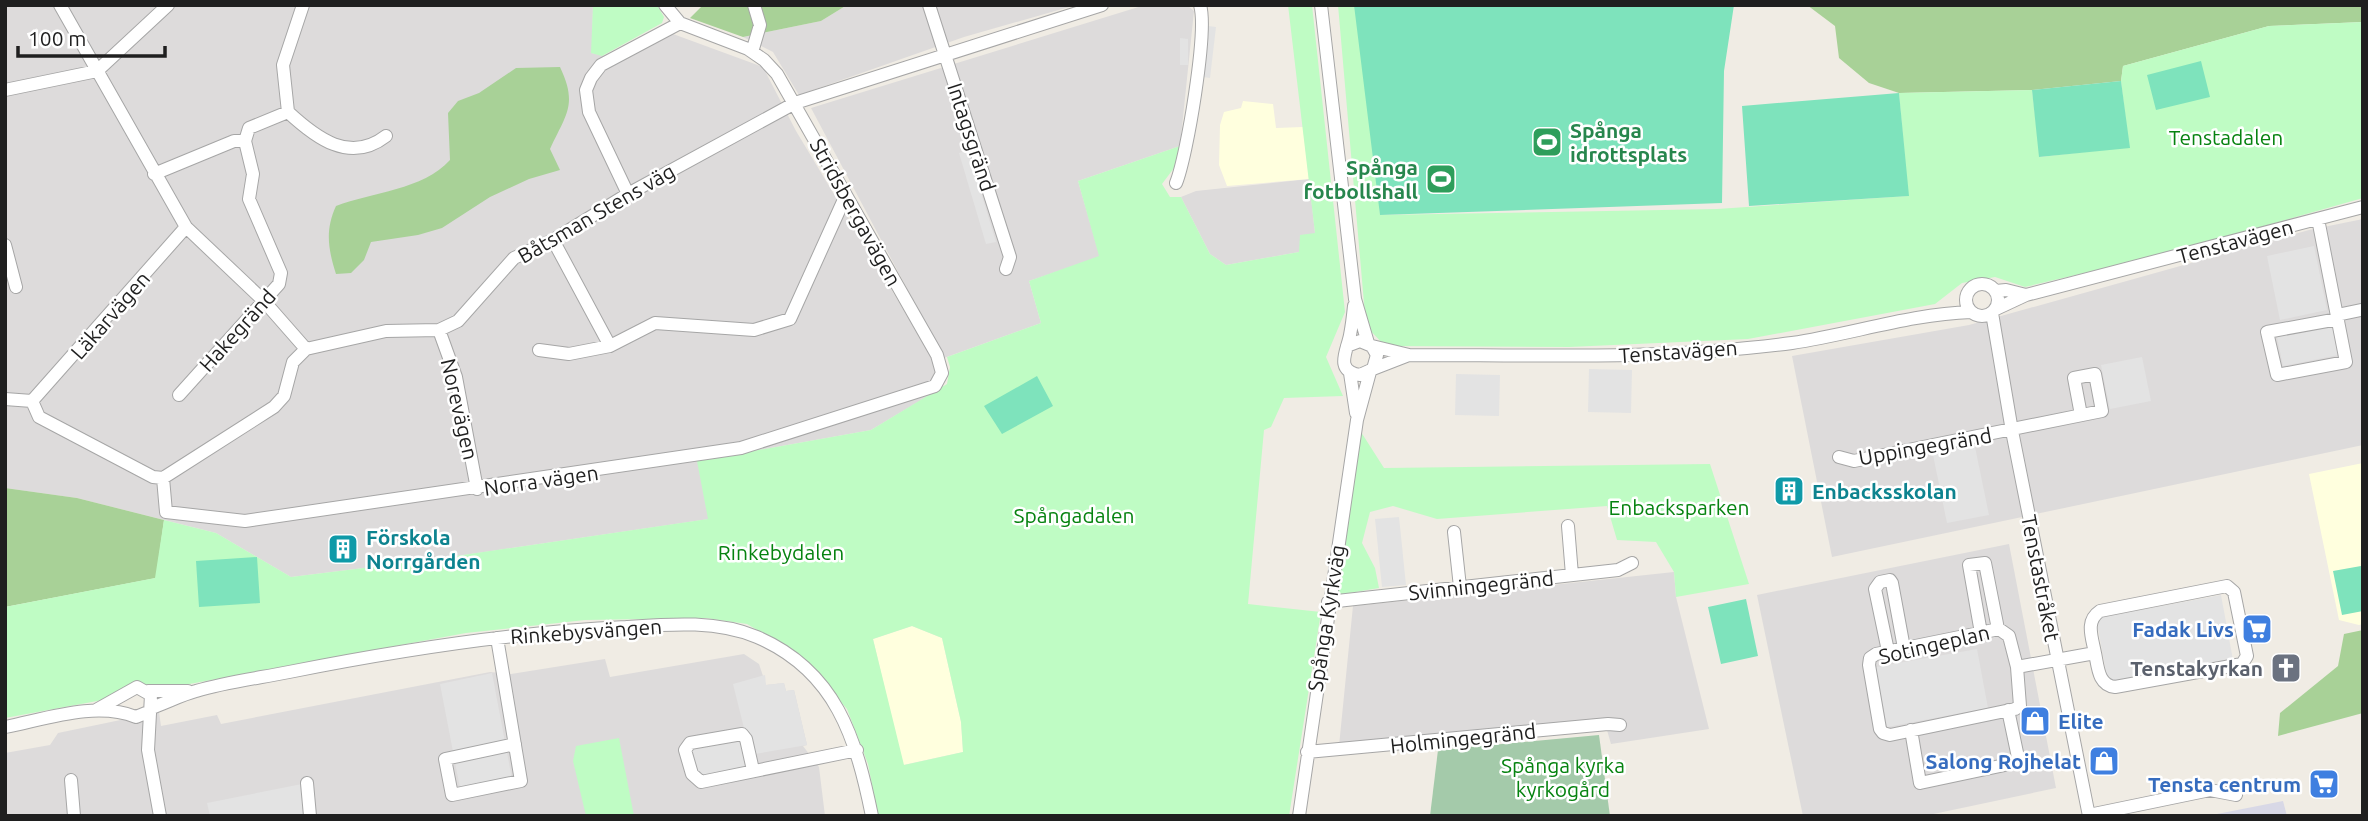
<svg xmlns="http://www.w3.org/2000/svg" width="2368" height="821" font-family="Ubuntu,sans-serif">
<rect width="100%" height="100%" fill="#f0ece4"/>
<path fill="#dddbdb" d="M5,5H593L592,53L621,60L673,34L763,67L796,131L939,369L943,387L871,430L698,461L709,519L436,559L291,577L216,533L77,498L5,488Z
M847,5H1076L964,37L799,95L773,52L743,37L821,21Z
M1145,5H1187L1194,11L1180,146L1078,181L1100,257L1029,281L1041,323L944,358L811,108Z
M1309,179L1315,233L1299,252L1226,265L1210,254L1181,197L1196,191Z
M2363,219V445L1832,557L1792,356L1969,325L2309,230Z
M2009,544L2056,788L1924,816H1803L1757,595Z
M1674,572L1676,597L1709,729L1611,744L1605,723L1339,746L1353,606Z
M744,654L759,664L766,685L784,683L786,691L794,690L807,745L803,746L819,767L825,816H5V753L50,745L58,733L159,712L161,726L217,715L221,724L490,672L511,674L605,659L610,677Z"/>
<path fill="#ffffde" d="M1243,101L1273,104L1276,128L1303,127L1309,179L1227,186L1219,165L1220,125L1224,112L1241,108Z
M2363,463V624L2359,625L2339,620L2309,474Z
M912,626L942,638L961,722L963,752L903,765L873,639Z"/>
<path fill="#a8d197" d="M703,5H847L821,21L743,37L690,18Z
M1807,5H2363V22L2269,26L2123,66L2121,81L2032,90L1899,93L1869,83L1839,58L1835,26Z
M560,67C578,105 566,114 550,149L560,170L529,179L490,197L442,228L418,235L371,242L364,260L351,273L336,274C328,249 325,230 336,206C372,192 423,190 450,160L448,113L458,101L479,93L516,68Z
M5,488L77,498L164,520L156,578L5,607Z
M2363,630V713L2278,736L2280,713L2338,666L2344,634Z"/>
<path fill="#a4caaa" d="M1599,735L1610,816H1430L1438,750Z"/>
<path fill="#bffcc4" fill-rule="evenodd" d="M593,5H657L664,17L662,23L602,56L591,53Z
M1288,5H1312L1345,312L1326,357L1343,396L1284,398L1271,427L1264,430L1248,604L1321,612L1289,816H878L868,764L847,709L801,656L747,624L706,618L585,620L466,633L5,718V607L155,578L164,520L216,533L291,577L436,559L708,519L697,461L871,430L947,384L950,367L947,357L1041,323L1029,281L1099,256L1078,181L1180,146V160L1162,184L1170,197H1181L1210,254L1226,265L1299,252L1300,235L1315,233ZM912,626L942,638L961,722L963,752L904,765L873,639Z
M1338,5H1367L1380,215L1717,209L1908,196L1899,93L2032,90L2040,157L2129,147L2121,81L2123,66L2269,26L2363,22V198L2169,253L2025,287L1995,277L1962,283L1935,304L1748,339L1569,347L1385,346L1366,326Z
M1361,432L1384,468L1710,464L1749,584L1676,597L1674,572L1656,542L1617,540L1607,506L1437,519L1393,506L1370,512L1362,543L1375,568L1379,588L1338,595Z
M619,738L634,816H586L573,761L576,746Z"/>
<path fill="#7ee3bc" d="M1354,5H1734L1724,71L1722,203L1380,215Z
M2201,61L2210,97L2156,110L2147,75Z
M2121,81L2130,148L2039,157L2032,90Z
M1899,93L1909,196L1749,206L1742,106Z
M1037,376L1053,406L1002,434L984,406Z
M257,557L260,603L199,607L196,561Z
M2361,566L2363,611L2342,615L2333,571Z
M1746,599L1758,656L1721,664L1708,607Z"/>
<path fill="#e3e3e3" d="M1208,26L1216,27L1210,78L1203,77Z
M1180,38L1188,39V65H1180Z
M968,150L996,242L986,244L959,153Z
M2314,246L2327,310L2280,320L2267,256Z
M2332,325L2338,355L2283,366L2277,337Z
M2142,357L2151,401L2110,409L2101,365Z
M1589,369L1632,370L1631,413L1588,412Z
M1456,374L1500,375L1499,416L1455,415Z
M1974,442L1989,515L1947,523L1932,450Z
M1399,517L1406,585L1382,587L1375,519Z
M2221,595L2233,660L2108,683L2096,618Z
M1977,649L1988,708L1887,727L1876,667Z
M492,673L512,779L460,788L440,684Z
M765,675L766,685L784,683L786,691L794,690L807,745L743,756L745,768L695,776L686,746L745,732L733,684Z
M307,783L308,816H210L207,803Z"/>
<path fill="#d8d8e6" d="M2283,801L2287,816H2218L2217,814Z"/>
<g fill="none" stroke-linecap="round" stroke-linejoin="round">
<g stroke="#a6a6a6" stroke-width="14">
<path id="minor" d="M60,5L186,227L263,300L306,349
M929,5L1010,257L1006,269
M1321,5L1355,299L1368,343
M752,52L760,25L754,5
M5,90L97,71L168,5
M288,112L283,65L303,5
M154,174L234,141H245L249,128L288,112C316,138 350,164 386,136
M1176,183C1187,156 1208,31 1200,5
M628,194L589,112L586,90L591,78L601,65L680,23
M2318,219L2346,362L2277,375L2267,332L2338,319
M553,240L610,346
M5,245L16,287
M1966 300a16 16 0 1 1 32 0a16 16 0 1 1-32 0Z
M1996,291L2006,290L2026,295
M1996,309L2026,295L2363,207
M1992,313L2012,431L2089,816
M2337,315L2361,310
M439,330L456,377L477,489
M1347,346L1360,341L1372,346L1377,355L1373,369L1360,375C1334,371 1347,351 1350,335C1352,325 1353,316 1354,306
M1372,346L1409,355C1537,355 1666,360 1792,343C1852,334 1911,314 1971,312
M539,350L569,354L610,346L655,323L754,330L790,319L846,195
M1373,369L1409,355
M1350,373L1356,413
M179,395L279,284L281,273L249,199L253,174L245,141
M5,399L32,401L39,417L153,477L163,478L274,407L284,396L293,362L306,349L386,331L439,330L458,321L514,258L553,240L628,194L795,103L1102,5
M32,401L186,227
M1839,457L1854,461L2102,411L2095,374L2074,378L2081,415
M163,478L166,512L245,521L741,448L935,386L942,373L937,355L777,74L764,60L748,49L680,23L665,5
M1568,526L1572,575
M1454,532L1460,587
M1328,602L1618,570L1632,563
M1981,633L1969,565L1985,563L1998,629
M497,638L521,781L452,795L445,759L515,744
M1888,651L1875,589L1880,582L1890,580L1892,583L1904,648
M2017,667L2009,636L1999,629L1876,654L1870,658L1869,665L1880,729L1883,733L1890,735L2015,709L2020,706L2017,667L2095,653C2092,637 2085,621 2100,611L2227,586L2234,592L2247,656L2242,664L2115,687C2098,685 2098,667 2095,653
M148,691H188
M151,708C166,703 181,695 196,691C226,682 259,678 289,672C400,650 513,632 626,627C670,624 716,620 757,637C836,671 856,738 872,816
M96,710L137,687L151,695L148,750L160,816
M5,727C46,719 96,701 136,717L148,712
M1911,730L1920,783L2019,762L2008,710
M1307,752L1608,724L1620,725
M753,770L746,739L742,734L690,743L685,750L692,774L701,782L857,750
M71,780L74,816
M307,783L310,816
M2089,815L2210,790L2236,795
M1299,816L1357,420L1370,372"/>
</g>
<use href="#minor" stroke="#fff" stroke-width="12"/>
</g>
<defs>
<g id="stadium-square" transform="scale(1.575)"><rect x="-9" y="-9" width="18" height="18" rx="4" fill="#2e9e5b" stroke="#fff"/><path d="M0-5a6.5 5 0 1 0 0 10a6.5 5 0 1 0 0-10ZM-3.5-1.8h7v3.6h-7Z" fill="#fff"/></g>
<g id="building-square" transform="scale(1.575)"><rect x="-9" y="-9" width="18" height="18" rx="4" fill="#0f9aa8" stroke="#fff"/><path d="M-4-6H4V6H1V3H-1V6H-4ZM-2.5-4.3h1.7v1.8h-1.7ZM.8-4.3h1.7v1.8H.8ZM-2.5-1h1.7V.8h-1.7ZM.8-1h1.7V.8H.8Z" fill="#fff"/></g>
<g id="supermarket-square" transform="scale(1.575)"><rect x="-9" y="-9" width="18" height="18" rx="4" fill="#3f7fe0" stroke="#fff"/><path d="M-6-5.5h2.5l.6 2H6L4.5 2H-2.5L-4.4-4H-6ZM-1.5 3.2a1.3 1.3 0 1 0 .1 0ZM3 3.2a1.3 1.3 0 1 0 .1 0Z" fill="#fff"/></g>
<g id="church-square" transform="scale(1.575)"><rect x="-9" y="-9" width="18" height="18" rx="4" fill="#6b7280" stroke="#fff"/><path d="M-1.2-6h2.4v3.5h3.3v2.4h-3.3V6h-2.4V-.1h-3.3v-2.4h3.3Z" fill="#fff"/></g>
<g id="shop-square" transform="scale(1.575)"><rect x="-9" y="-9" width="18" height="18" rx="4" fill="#3f7fe0" stroke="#fff"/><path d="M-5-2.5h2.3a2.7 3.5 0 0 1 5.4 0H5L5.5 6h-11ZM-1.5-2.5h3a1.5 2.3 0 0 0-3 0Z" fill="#fff"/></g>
</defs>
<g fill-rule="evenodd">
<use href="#stadium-square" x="1547" y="142"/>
<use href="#stadium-square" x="1441" y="179"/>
<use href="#building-square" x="1789" y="491"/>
<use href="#building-square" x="343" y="549"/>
<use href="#supermarket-square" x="2257" y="629"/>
<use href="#church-square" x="2286" y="668"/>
<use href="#shop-square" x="2035" y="721"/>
<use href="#shop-square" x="2104" y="761"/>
<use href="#supermarket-square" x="2324" y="784"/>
</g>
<g text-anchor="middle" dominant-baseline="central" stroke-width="5" stroke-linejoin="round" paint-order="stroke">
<g font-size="21" font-weight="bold" fill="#27864d" stroke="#fff" text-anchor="start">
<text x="1570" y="130">Spånga<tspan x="1570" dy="24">idrottsplats</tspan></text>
<text x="1418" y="167" text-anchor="end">Spånga<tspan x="1418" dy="24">fotbollshall</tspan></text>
</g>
<g font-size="21" fill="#1f1f1f" stroke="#fff">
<text transform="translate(972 137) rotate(72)">Intagsgränd</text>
<text transform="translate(856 212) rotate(61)">Stridsbergavägen</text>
<text transform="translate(596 213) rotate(-30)">Båtsman Stens väg</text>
<text transform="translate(2235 241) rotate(-15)">Tenstavägen</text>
<text transform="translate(110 315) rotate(-49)">Läkarvägen</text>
<text transform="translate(237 330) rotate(-48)">Hakegränd</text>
<text transform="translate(1678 351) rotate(-4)">Tenstavägen</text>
<text transform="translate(460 409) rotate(77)">Norevägen</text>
<text transform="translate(1925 446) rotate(-10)">Uppingegränd</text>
<text transform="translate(541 480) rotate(-8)">Norra vägen</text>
<text transform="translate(2041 578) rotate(79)">Tenstastråket</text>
<text transform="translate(1481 585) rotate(-6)">Svinningegränd</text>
<text transform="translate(1326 618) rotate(-81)">Spånga Kyrkväg</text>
<text transform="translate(586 631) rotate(-4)">Rinkebysvängen</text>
<text transform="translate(1934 644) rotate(-13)">Sotingeplan</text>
<text transform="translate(1463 738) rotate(-6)">Holmingegränd</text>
</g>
<g font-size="21" fill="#068310" stroke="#fff">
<text x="2226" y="137">Tenstadalen</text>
<text x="1679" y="507">Enbacksparken</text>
<text x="1074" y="515">Spångadalen</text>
<text x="781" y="552">Rinkebydalen</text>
<text x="1563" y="765">Spånga kyrka<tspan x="1563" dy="24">kyrkogård</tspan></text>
</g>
<g font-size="21" font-weight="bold" fill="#0d838f" stroke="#fff" text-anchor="start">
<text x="1812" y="491">Enbacksskolan</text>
<text x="366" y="537">Förskola<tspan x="366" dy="24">Norrgården</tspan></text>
</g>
<g font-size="21" font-weight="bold" fill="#366cbe" stroke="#fff" text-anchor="end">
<text x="2234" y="629">Fadak Livs</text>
<text x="2058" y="721" text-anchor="start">Elite</text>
<text x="2081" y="761">Salong Rojhelat</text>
<text x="2301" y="784">Tensta centrum</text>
</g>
<g font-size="21" font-weight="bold" fill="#5b616d" stroke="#fff" text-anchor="end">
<text x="2263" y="668">Tenstakyrkan</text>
</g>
</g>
<rect width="2368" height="821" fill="none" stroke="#1f1f1f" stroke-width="14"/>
<path d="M18 46v10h147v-10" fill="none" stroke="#1f1f1f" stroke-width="3.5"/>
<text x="28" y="46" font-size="21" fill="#1f1f1f" stroke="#ffffff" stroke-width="5" paint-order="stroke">100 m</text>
</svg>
